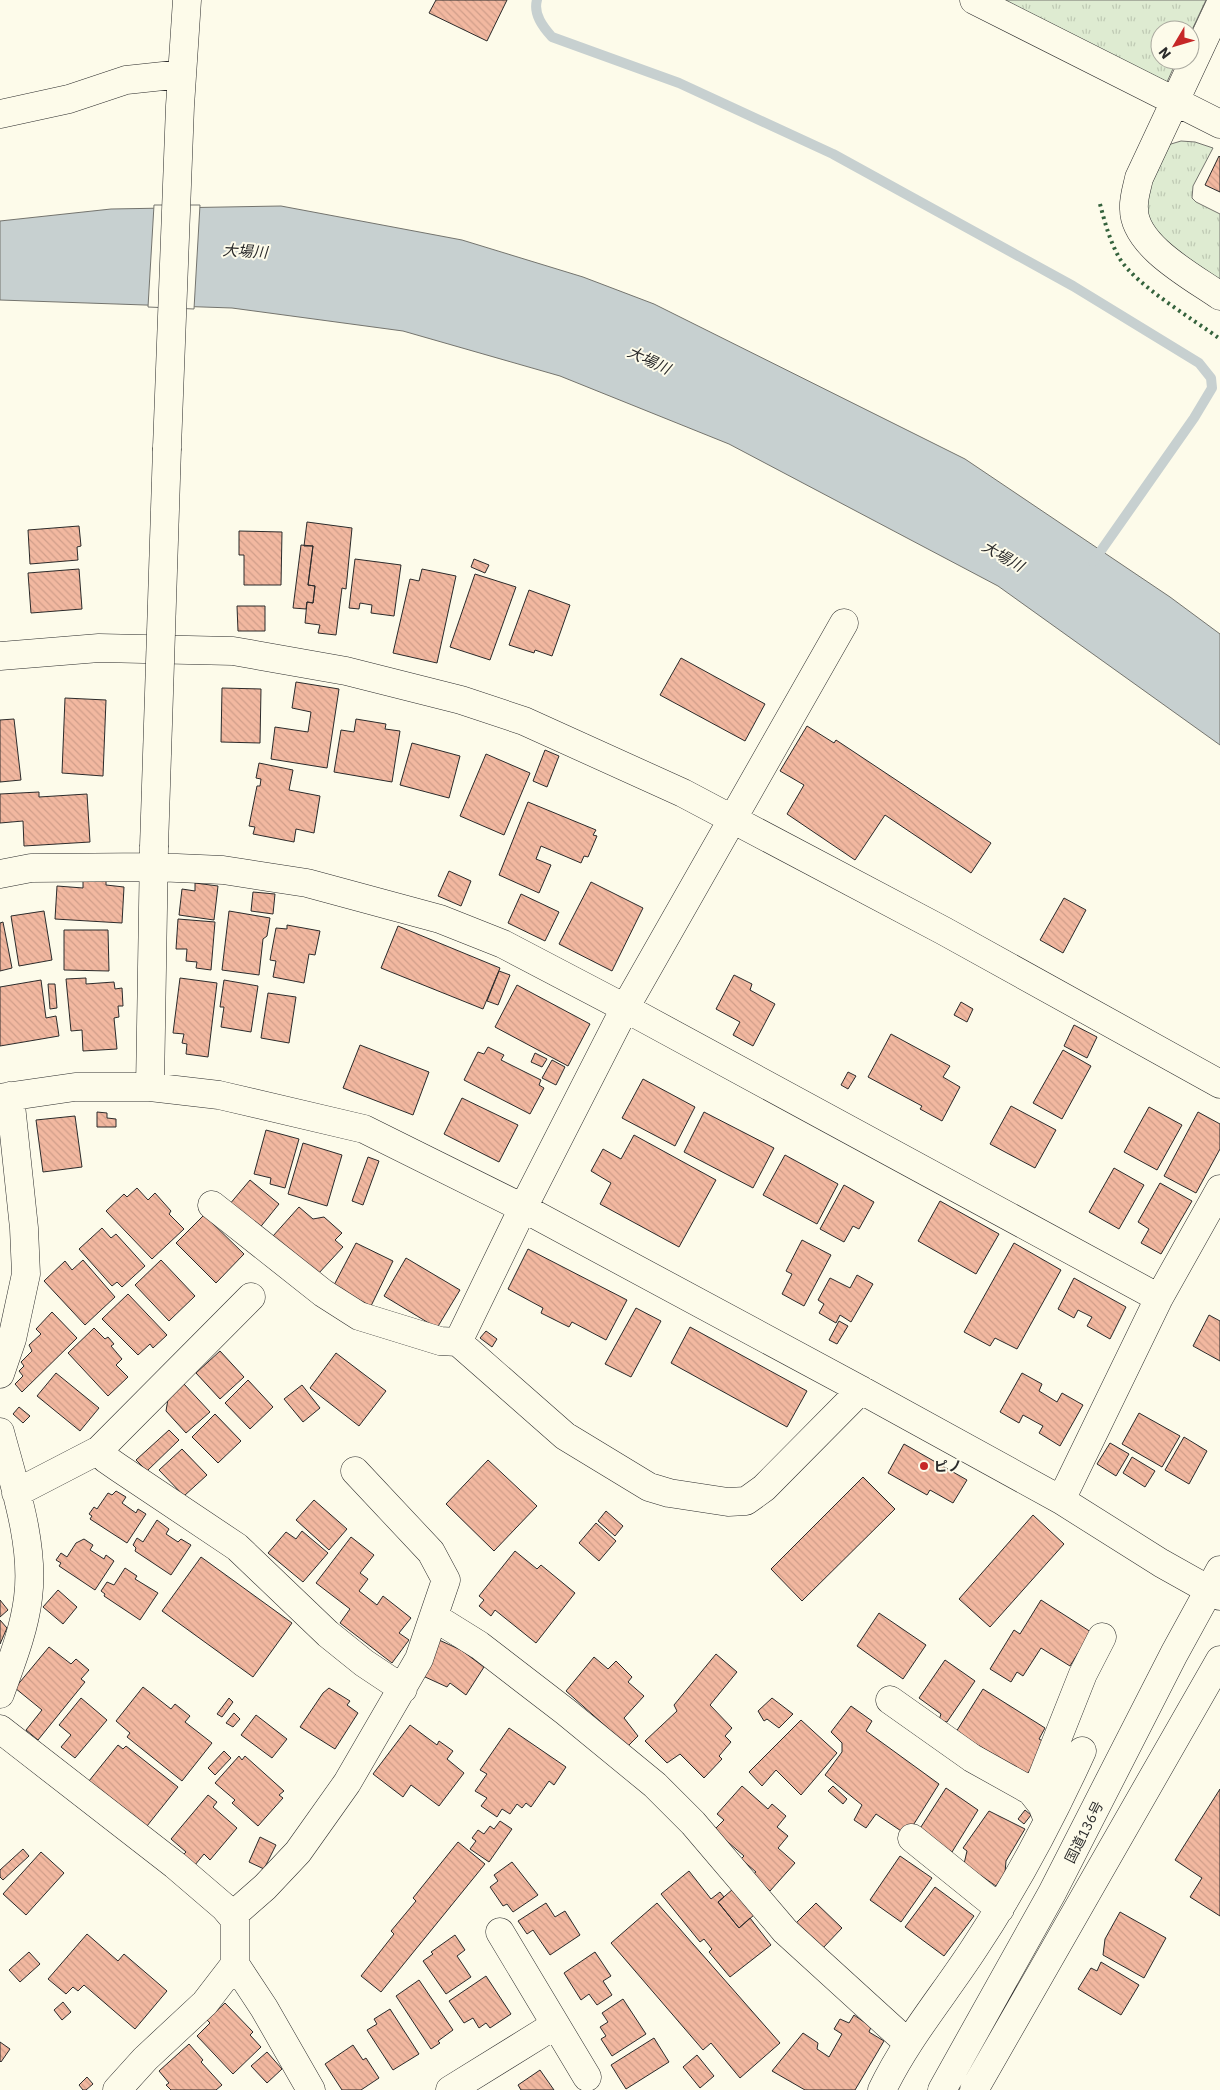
<svg xmlns="http://www.w3.org/2000/svg" width="1220" height="2090" font-family="'IBM Plex Sans','Noto Sans JP',sans-serif">
<defs>
<pattern id="grass-tufts" width="24" height="20" patternUnits="userSpaceOnUse" patternTransform="scale(1.25)"><rect width="24" height="20" fill="#deebd1"/><path d="M3 7l-1-3M5 7V3M7 7l1-3M15 17l-1-3M17 17v-4M19 17l1-3" fill="none" stroke="#bfcab4"/></pattern>
<pattern id="building-back-hatch" width="6" height="6" patternUnits="userSpaceOnUse" patternTransform="scale(1.25)"><rect width="6" height="6" fill="#f2b8a0"/><path d="M-1 5l2 2M0 0l6 6M5-1l2 2" fill="none" stroke="#d09e8a"/></pattern>
</defs>
<rect width="100%" height="100%" fill="#fdfbea"/>
<path fill="url(#grass-tufts)" stroke="#74746e" d="M994,0H1206L1190,34V30H1160V60H1177L1167,82Z
M1181,141L1195,142L1213,148L1193,186L1192,198L1196,202L1220,214V287L1155,241L1144,207L1153,170L1163,151L1171,144Z"/>
<path fill="#c7d0d0" stroke="#74746e" d="M281,206L462,240L583,277L654,304L965,459L1170,597L1220,634V745L998,586L729,444L560,376L403,331L232,308L0,300V221L111,209Z"/>
<path fill="#fdfbea" stroke="#74746e" d="M154,205H200L194,309L148,307Z"/>
<g fill="none" stroke-linecap="round" stroke-linejoin="round">
<path stroke="#c7d0d0" stroke-width="10" d="M537,0C533,14 543,27 552,37L679,83L833,154L1073,286L1199,363L1211,378L1212,388L1194,418L1093,562"/>
</g>
<path fill="url(#building-back-hatch)" stroke="#2b2b2b" d="M436,0H507L487,41L429,13Z
M1219,156L1220,157V192L1205,185Z
M307,522L352,528L346,589L342,588L336,635L318,633L320,625L305,623L307,602L313,603L315,586L308,585L313,546H304Z
M79,526L81,546L77,547L78,560L30,564L28,530Z
M239,531L282,532L281,585H244V555H239Z
M301,545L313,546L308,585L315,586L313,603L307,602L306,609L293,608Z
M355,559L401,565L394,616L371,613L372,605L360,603L359,609L349,608Z
M474,559L489,565L485,573L471,567Z
M79,569L82,609L31,613L28,573Z
M422,569L456,576L437,663L393,653L410,579L419,581Z
M475,574L516,587L490,660L450,647Z
M529,590L570,605L552,656L535,650L534,653L509,645Z
M237,606H265V631H238Z
M681,658L765,704L745,741L660,695Z
M296,682L339,689L327,768L271,759L275,727L308,732L311,712L292,708Z
M222,688L261,689L260,743L221,742Z
M65,698L106,700L103,776L62,773Z
M14,719L21,780L0,782V720Z
M356,719L386,724L385,729L400,731L392,782L334,772L341,730L354,732Z
M807,726L834,743L836,740L991,843L971,873L885,815L855,860L787,814L804,785L780,771Z
M412,743L460,756L449,798L400,785Z
M545,750L559,756L547,787L533,781Z
M486,754L530,773L504,835L460,816Z
M259,763L293,770L289,790L320,796L314,833L296,829L294,842L253,834L255,827L249,826L257,786H260L261,779L256,778Z
M39,792V797L87,794L90,842L24,846L23,821L0,823V794Z
M528,802L596,830L593,835L597,836L588,857L584,856L581,863L541,846L536,859L551,865L539,893L499,875Z
M449,871L471,881L461,906L438,896Z
M83,879L106,880V885L124,887L122,923L55,919L57,886L83,888Z
M591,882L643,908L612,971L559,944Z
M195,883L218,886L214,920L179,915L182,889L195,891Z
M253,892L275,894L273,914L251,911Z
M521,894L559,912L545,941L508,923Z
M1064,898L1086,910L1063,953L1040,940Z
M44,911L52,960L19,966L11,916Z
M229,911L270,918L267,936L263,939L259,975L222,970Z
M178,919L215,922L211,970L196,968L197,962L186,961L187,949H176Z
M3,922L12,968L0,971V923Z
M287,925L320,931L315,955L309,954L304,983L273,977L276,961L270,960L276,928L287,929Z
M398,926L500,968L483,1009L381,968Z
M64,930H108L109,971L64,970Z
M499,971L510,975L498,1005L487,1001Z
M734,975L752,984L750,990L775,1004L753,1046L733,1035L740,1022L716,1009Z
M86,978V984L114,982L115,989L122,988L123,1006H118L119,1017L114,1018L117,1049L83,1051L82,1030L71,1031L66,979Z
M180,978L217,983L208,1057L186,1054L187,1044L182,1043L184,1034L173,1033Z
M41,980L46,1018L56,1016L59,1036L0,1046V987Z
M224,980L258,986L251,1032L221,1027L224,1007H220Z
M48,984H55L57,1008L50,1009Z
M517,985L590,1024L568,1066L495,1027Z
M268,993L296,997L289,1043L261,1038Z
M961,1002L973,1009L967,1022L954,1015Z
M1074,1025L1097,1037L1087,1058L1064,1046Z
M891,1034L950,1066L943,1077L960,1087L942,1121L920,1109L922,1106L868,1077Z
M360,1045L429,1072L413,1115L343,1088Z
M488,1047L504,1055L501,1060L541,1080L539,1085L544,1088L530,1114L464,1080L478,1052L484,1054Z
M1063,1050L1091,1066L1062,1119L1033,1103Z
M535,1053L547,1059L542,1067L531,1062Z
M552,1060L565,1067L556,1085L542,1078Z
M848,1072L856,1076L848,1089L841,1085Z
M643,1079L695,1107L675,1146L622,1118Z
M462,1098L518,1125L499,1162L444,1134Z
M1011,1106L1056,1130L1035,1168L990,1144Z
M1149,1107L1182,1125L1157,1170L1124,1152Z
M97,1112L107,1113V1118L116,1119V1127H97Z
M704,1112L774,1148L753,1188L684,1152Z
M1198,1112L1220,1124V1149L1196,1193L1164,1176Z
M75,1116L82,1167L43,1172L36,1120Z
M266,1130L299,1139L285,1188L270,1184L271,1178L254,1174Z
M634,1135L716,1180L679,1247L600,1204L611,1183L591,1171L603,1149L621,1159Z
M303,1143L342,1155L327,1206L288,1194Z
M785,1155L838,1184L817,1224L763,1195Z
M368,1157L379,1161L363,1205L352,1201Z
M1114,1168L1144,1185L1119,1229L1089,1212Z
M250,1180L279,1204L258,1230L229,1205Z
M1160,1183L1192,1201L1161,1254L1141,1243L1149,1229L1138,1222Z
M844,1185L874,1202L859,1229L853,1226L844,1242L820,1229Z
M137,1188L148,1200L155,1193L171,1211L169,1214L184,1229L152,1259L106,1211L124,1194L127,1197Z
M940,1201L999,1234L976,1274L918,1241Z
M299,1207L313,1219L324,1217L342,1233L335,1240L343,1247L318,1274L273,1236Z
M204,1215L244,1254L216,1283L176,1243Z
M102,1228L111,1238L116,1234L145,1266L122,1287L117,1282L112,1286L79,1249Z
M802,1240L831,1255L804,1306L782,1294L792,1274L786,1271Z
M356,1243L393,1261L371,1306L333,1287Z
M1014,1243L1061,1270L1017,1349L995,1338L990,1346L964,1332Z
M528,1249L627,1300L606,1340L572,1322L569,1327L541,1313L543,1308L508,1289Z
M406,1258L460,1290L437,1328L384,1296Z
M83,1260L115,1297L85,1325L44,1281L65,1261L72,1270Z
M161,1260L195,1296L169,1321L135,1285Z
M857,1275L873,1284L851,1322L840,1315L836,1323L819,1313L824,1304L818,1300L830,1278L850,1288Z
M1074,1278L1126,1307L1110,1339L1087,1326L1092,1317L1078,1310L1074,1318L1058,1309Z
M128,1294L167,1335L153,1348L150,1344L138,1355L102,1319Z
M636,1308L661,1321L631,1377L605,1364Z
M52,1312L77,1338L22,1392L15,1384L23,1376L19,1371L24,1366L21,1362L32,1351L29,1345L41,1334L36,1329Z
M1209,1315L1220,1321V1361L1193,1346Z
M839,1321L848,1326L837,1344L829,1340Z
M690,1327L807,1391L787,1427L671,1363Z
M94,1328L105,1339L108,1337L114,1344L111,1346L122,1359L116,1365L128,1377L108,1396L68,1353Z
M486,1331L497,1339L492,1347L480,1338Z
M220,1351L244,1377L220,1399L196,1373Z
M336,1353L386,1391L359,1426L310,1388Z
M56,1373L99,1408L80,1431L37,1396Z
M1022,1373L1042,1384L1039,1391L1057,1402L1062,1393L1083,1405L1060,1446L1039,1433L1043,1426L1023,1415L1019,1423L1000,1412Z
M248,1380L273,1407L250,1429L225,1403Z
M184,1384L210,1412L186,1433L166,1411L168,1399Z
M302,1385L320,1408L303,1422L284,1399Z
M19,1407L30,1416L23,1423L13,1414Z
M1139,1413L1180,1436L1162,1467L1122,1444Z
M215,1414L241,1441L218,1463L192,1437Z
M169,1430L179,1440L147,1471L136,1460Z
M1184,1437L1207,1451L1189,1484L1165,1470Z
M1110,1443L1129,1454L1116,1476L1097,1464Z
M904,1444L967,1480L953,1503L930,1490L927,1495L888,1473Z
M182,1449L207,1475L184,1496L159,1470Z
M1132,1457L1155,1471L1145,1487L1123,1473Z
M488,1460L537,1506L494,1551L446,1504Z
M863,1477L895,1509L802,1601L771,1569Z
M116,1491L126,1497L122,1503L136,1513L138,1509L146,1514L127,1543L90,1519L92,1516L89,1514L94,1507L97,1509L108,1493L112,1495Z
M314,1500L347,1529L329,1550L296,1520Z
M606,1511L623,1526L615,1536L598,1521Z
M1033,1515L1064,1544L990,1627L959,1599Z
M157,1520L169,1529L166,1534L178,1542L181,1539L191,1545L171,1575L135,1551L136,1548L133,1545L137,1538L143,1542Z
M596,1523L616,1541L599,1561L579,1543Z
M302,1531L328,1553L303,1582L268,1553L286,1532L296,1539Z
M351,1537L374,1555L360,1573L368,1579L359,1591L377,1605L383,1596L411,1618L399,1633L409,1640L392,1663L340,1623L350,1609L316,1583Z
M84,1539L93,1545L90,1550L104,1559L106,1555L114,1561L95,1590L59,1566L61,1563L56,1560L61,1553L67,1557L76,1543Z
M515,1551L537,1569L541,1565L575,1593L536,1643L495,1610L491,1616L479,1606L484,1600L479,1596Z
M201,1557L292,1623L253,1677L162,1611Z
M125,1568L137,1576L135,1579L158,1593L140,1620L104,1596L105,1594L101,1591L107,1582L114,1585Z
M58,1590L77,1607L63,1624L43,1607Z
M0,1600L8,1610L0,1617Z
M1041,1600L1091,1632L1070,1666L1041,1648L1023,1676L1017,1672L1011,1682L990,1669L1014,1630L1020,1634Z
M879,1613L926,1645L903,1679L857,1646Z
M0,1620L7,1628L0,1644Z
M439,1640L461,1650L484,1667L466,1695L450,1683L447,1687L423,1676Z
M49,1647L71,1664L76,1659L89,1670L81,1679L85,1682L38,1740L26,1730L42,1710L15,1688Z
M716,1654L737,1672L710,1705L732,1728L725,1736L731,1742L719,1756L722,1759L704,1778L680,1754L667,1763L645,1741L677,1711L674,1705Z
M594,1657L608,1669L616,1661L632,1677L628,1682L644,1696L624,1718L638,1736L628,1746L566,1691Z
M945,1660L975,1681L947,1722L939,1720L941,1714L919,1698Z
M143,1687L171,1709L175,1704L190,1716L185,1722L212,1743L182,1781L127,1737L130,1733L116,1721Z
M329,1688L350,1701L347,1705L358,1713L335,1749L300,1727L323,1693Z
M983,1689L1045,1728L1039,1739L1046,1743L1027,1775L956,1732Z
M81,1698L107,1720L75,1758L61,1747L71,1735L59,1725Z
M229,1698L233,1702L222,1717L217,1714Z
M772,1698L793,1714L779,1728L767,1719L764,1721L758,1711Z
M851,1706L872,1721L866,1731L939,1784L907,1835L876,1814L866,1828L854,1820L862,1805L825,1775L842,1752V1743L831,1732Z
M234,1713L240,1719L233,1727L226,1723Z
M256,1715L287,1739L272,1758L241,1735Z
M801,1720L837,1753L801,1795L776,1770L762,1786L749,1772Z
M410,1725L437,1745L439,1741L453,1751L447,1759L464,1773L439,1806L411,1785L403,1797L373,1774Z
M509,1728L566,1767L554,1785L549,1781L531,1807L526,1803L522,1808L517,1804L510,1814L502,1809L497,1817L481,1806L487,1798L475,1791L487,1774L480,1770Z
M118,1745L123,1749L126,1746L178,1787L147,1826L89,1781Z
M224,1751L231,1758L215,1775L208,1768Z
M239,1756L242,1760L245,1756L284,1791L279,1795L283,1798L258,1826L232,1803L235,1800L215,1783Z
M742,1786L768,1809L772,1804L786,1816L777,1827L788,1836L778,1848L795,1863L770,1891L752,1875L756,1872L741,1859L744,1856L714,1830L724,1820L717,1814Z
M833,1786L847,1799L843,1804L828,1791Z
M946,1788L978,1810L952,1852L919,1830Z
M1220,1789V1916L1190,1897L1202,1878L1175,1860Z
M208,1795L217,1802L213,1807L237,1828L210,1860L204,1854L195,1865L183,1855L186,1852L171,1839Z
M1025,1810L1031,1815L1024,1824L1018,1819Z
M989,1811L1025,1829L1006,1861L1005,1873L996,1886L964,1864L967,1851L963,1848Z
M500,1821L512,1829L489,1862L470,1849L476,1841L472,1838L478,1830L484,1834L490,1826L494,1829Z
M260,1837L276,1845L264,1869L249,1862Z
M458,1842L485,1864L381,1992L361,1976L394,1934L391,1931L416,1901L413,1898Z
M23,1849L29,1856L3,1880L0,1877V1870Z
M41,1852L64,1873L26,1915L3,1894Z
M900,1856L932,1878L901,1922L870,1900Z
M512,1862L538,1895L513,1912L507,1904L503,1906L490,1887L498,1881L494,1875Z
M689,1871L711,1899L720,1892L724,1897L718,1902L739,1928L750,1918L771,1945L730,1977L709,1952L712,1949L704,1939L700,1942L661,1894Z
M935,1887L974,1916L944,1956L905,1927Z
M733,1889L754,1915L739,1928L718,1902Z
M546,1903L555,1917L565,1911L580,1935L550,1955L533,1930L527,1934L518,1921Z
M657,1903L780,2043L740,2078L711,2043L703,2050L611,1943Z
M816,1903L842,1928L822,1949L796,1923Z
M1120,1912L1166,1938L1144,1978L1103,1955L1105,1939Z
M87,1934L118,1961L124,1954L167,1991L135,2029L84,1985L78,1991L73,1987L66,1994L48,1979Z
M455,1935L465,1950L457,1956L471,1977L446,1994L423,1961L433,1954L431,1952Z
M29,1952L40,1964L20,1982L9,1970Z
M595,1952L611,1976L603,1981L612,1995L597,2005L589,1994L581,2000L564,1973Z
M1101,1962L1139,1985L1121,2015L1078,1989L1091,1968L1097,1971Z
M486,1976L511,2014L490,2028L486,2023L479,2028L473,2018L464,2023L449,2001Z
M419,1980L453,2030L438,2041L440,2043L431,2049L396,1996Z
M623,1999L646,2034L612,2056L601,2039L606,2036L600,2027L608,2022L602,2013Z
M63,2002L71,2012L62,2020L54,2010Z
M225,2003L253,2032L250,2035L261,2047L233,2074L197,2036L210,2023L207,2020Z
M390,2009L419,2054L393,2070L367,2030L377,2024L374,2019Z
M854,2015L871,2027L869,2032L884,2041L855,2090H805L772,2071L803,2033L818,2043L817,2049L829,2057L842,2034L834,2029L840,2019L849,2023Z
M654,2038L669,2062L626,2089L611,2065Z
M0,2042L10,2049L1,2062L0,2061Z
M189,2044L203,2060L201,2062L222,2085L216,2090H171L166,2085L169,2083L159,2071Z
M353,2045L363,2060L366,2058L379,2078L361,2090H342L325,2064Z
M267,2052L282,2069L267,2083L251,2066Z
M697,2055L714,2076L700,2088L683,2067Z
M540,2070L554,2090H521L518,2085Z
M87,2077L93,2084L86,2090H83L79,2085Z"/>
<g fill="none" stroke-linecap="round" stroke-linejoin="round">
<g stroke="#2b2b2b" stroke-width="29">
<path id="minor" d="M974,0L1220,124
M1220,5L1139,178C1137,188 1133,199 1134,209C1134,246 1193,277 1220,296
M0,114L69,99L126,80L182,74
M167,448L180,106L187,0
M844,623L625,1008L523,1208L458,1342L565,1436L649,1487L669,1493L728,1502L746,1501L764,1488L861,1390
M0,656L99,648L233,651L346,671L461,700L524,721L683,793L944,931L1220,1084
M0,874L31,868L154,867L223,870L307,883L440,919L503,944L625,1008L1159,1298
M150,1087L154,848
M0,1098L75,1087H150L219,1095L364,1129L523,1208L861,1390L1061,1500L1161,1563L1220,1596
M212,1205L323,1293L359,1316L440,1341L458,1342
M0,1374L12,1339L26,1274L24,1228L10,1096
M0,1432C14,1484 35,1545 28,1598C24,1631 11,1663 0,1694
M99,1450L106,1459L119,1468L237,1547L328,1634L364,1663L403,1689
M16,1493L99,1450L251,1297
M1061,1500L1159,1298L1220,1189
M434,1617L479,1645L566,1712L655,1785L693,1823L785,1931L908,2043
M890,1700L972,1758L1031,1791L1042,1805L1048,1820
M0,1729L175,1865L224,1907L235,1920V1964L264,2008L311,2090
M1035,1795L1083,1674L1102,1637
M912,1838L1000,1909
M232,1916L265,1887L298,1852L347,1783L419,1659L446,1580L431,1552L355,1471
M500,1932L587,2077
M117,2090L145,2059L205,2003L235,1964
M450,2090L555,2025
M882,2090C907,2038 944,1995 975,1947C1016,1885 1051,1819 1082,1751"/>
</g>
<g stroke="#2b2b2b" stroke-width="29">
<path id="highway" d="M942,2090L1052,1893L1174,1654L1220,1570
M974,2090L1220,1660"/>
</g>
<use href="#minor" stroke="#fdfbea" stroke-width="28"/>
<use href="#highway" stroke="#fdfbea" stroke-width="28"/>
<g stroke="#2b2b2b" stroke-width="29" stroke-linecap="butt">
<path id="minor-bridge" d="M154,847L167,448"/>
</g>
<use href="#minor-bridge" stroke="#fdfbea" stroke-width="28"/>
<path stroke="#34623c" stroke-width="4" stroke-dasharray="2.5 4" stroke-linecap="butt" d="M1100,204C1105,223 1110,242 1120,259C1137,286 1193,319 1220,339"/>
</g>
<circle fill="#c62828" stroke="#fdfbea" stroke-width="2" cx="924" cy="1466" r="5"/>
<g text-anchor="middle" dominant-baseline="central" stroke-width="4" stroke-linejoin="round" paint-order="stroke">
<g font-size="14" font-weight="bold" fill="#2b2b2b" stroke="#fdfbea" text-anchor="start">
<text x="934" y="1466">ピノ</text>
</g>
<g font-size="14" fill="#2b2b2b" stroke="#fdfbea">
<text transform="translate(1084 1832) rotate(-63)">国道136号</text>
</g>
<g font-size="15" font-style="italic" fill="#2b2b2b" stroke="#fdfbea">
<text transform="translate(245 251) rotate(3)">大場川</text>
<text transform="translate(649 360) rotate(25)">大場川</text>
<text transform="translate(1003 556) rotate(30)">大場川</text>
</g>
</g>
<g transform="translate(1175 45) rotate(232)"><circle r="24" fill="#fdfbea" stroke="#a9a89e"/>
<path d="M0-4L9 19L0 12L-9 19Z" fill="#c62828"/>
<text y="-8" font-size="14" font-weight="bold" text-anchor="middle" fill="#2b2b2b">N</text>
</g>
</svg>
